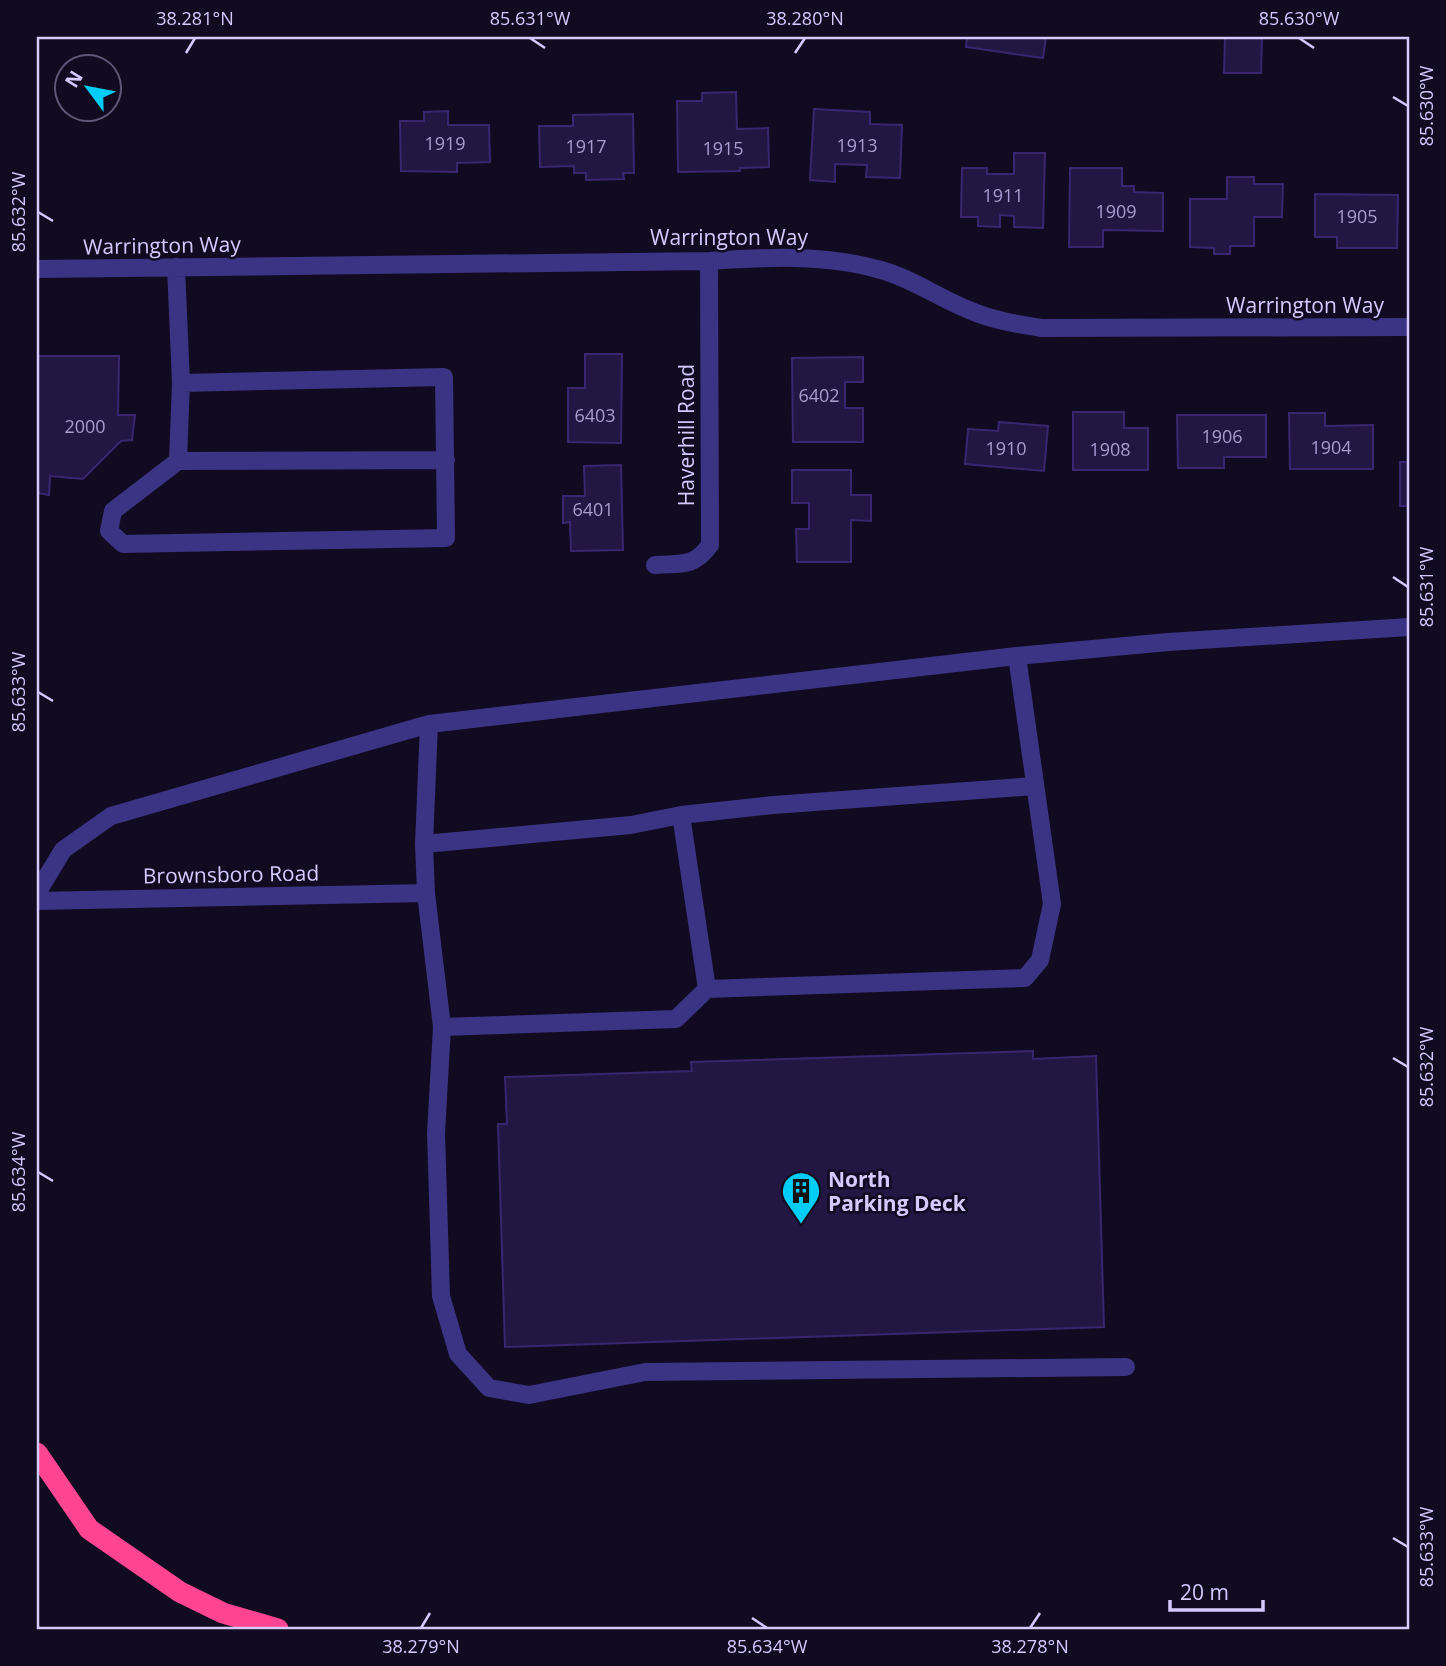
<svg xmlns="http://www.w3.org/2000/svg" width="1446" height="1666" font-family="'Open Sans',sans-serif">
<rect width="100%" height="100%" fill="#100b20"/>
<path fill="#221642" stroke="#3a2670" stroke-width="2" d="M967,37H1046L1043,58L966,47Z
M1225,37H1262L1261,73H1224Z
M736,92L737,129L768,128L769,167L740,168V171L678,172L677,101H702V93Z
M814,109L870,112V124L902,125L900,178L866,177L867,165L835,164V182L810,180Z
M448,111V125H489L490,162L457,163V172L401,171L400,121H424V112Z
M633,114L634,173H623L624,179L586,180V173H574V166L540,167L539,126H573V115Z
M1014,153H1045L1043,228L1014,227V216L1000,215V227L978,226V217H961L962,168H987V174H1014Z
M1070,168H1122V186H1134V192L1163,193V231L1103,230V247H1069Z
M1227,177H1254V184H1283L1282,217H1254V246H1230V254H1214V248L1190,247V199H1227Z
M1315,194L1398,195L1397,248H1337V237H1315Z
M585,354H622L621,443L568,442V388H585Z
M37,356H119L118,415H135L132,440L121,441L83,479L50,476L49,495L37,493Z
M863,357V382H845V408H863V442H793L792,358Z
M1073,412H1124V428H1148V470H1073Z
M1289,413H1325V426L1373,425V469H1290Z
M1177,415H1266V457H1224V468H1178Z
M1408,419L1409,506H1400V462H1408Z
M999,422L1048,426L1044,471L965,464L968,429L998,431Z
M621,465L623,550L571,551L570,522L563,523V496H585L584,466Z
M792,470H851V495H871V521L851,520V562H797L796,529H809V503H792Z
M1033,1051V1059L1096,1056L1104,1327L505,1347L498,1124H507L505,1077L692,1071L691,1062Z"/>
<g fill="none" stroke-linecap="round" stroke-linejoin="round">
<path stroke="#3b3383" stroke-width="18" d="M176,267L181,383L178,461L113,511L109,531L123,544L446,538L444,377L181,383
M37,269L709,261C765,257 826,254 881,270C911,278 939,298 969,310C992,320 1016,324 1042,328L1409,327
M178,461L446,460
M655,565C681,563 693,568 710,545L709,261
M681,815L707,989
M424,844L631,825L681,815L773,805L1035,786
M37,893L63,850L111,816L429,724
M37,901L426,893
M442,1027L676,1019L707,989L1025,978L1040,960L1052,904L1017,656
M1126,1367L645,1372L529,1395L489,1388L458,1354L441,1296L436,1133L442,1027L426,893L424,844L429,724L1017,656L1168,642L1409,627"/>
<path stroke="#ff4591" stroke-width="21" d="M37,1453L89,1529L180,1592L223,1613L278,1629"/>
</g>
<path fill="none" stroke="#d4caff" stroke-width="2.5" d="M530,38L545,48M1299,38L1314,48M186,53L195,38M795,53L805,38M1393,97L1408,106M38,212L53,221M1393,577L1408,587M38,692L53,701M1393,1058L1408,1067M38,1172L53,1181M1393,1538L1408,1547M752,1618L767,1628M421,1628L430,1613M1030,1628L1040,1613"/>
<defs>
<g id="building-pin" transform="scale(2.0125)"><path d="M0 17L-7.5 6A9.5 9.5 0 1 1 7.5 6Z" fill="#00ccf5" stroke="#100b20"/><path d="M-4-6H4V6H1V3H-1V6H-4ZM-2.5-4.3h1.7v1.8h-1.7ZM.8-4.3h1.7v1.8H.8ZM-2.5-1h1.7V.8h-1.7ZM.8-1h1.7V.8H.8Z" fill="#111"/></g>
</defs>
<g fill-rule="evenodd">
<use href="#building-pin" x="801" y="1191"/>
</g>
<g text-anchor="middle" dominant-baseline="central" stroke-width="5" stroke-linejoin="round" paint-order="stroke">
<g font-size="18" fill="#a89dd0">
<text x="445" y="143">1919</text>
<text x="857" y="145">1913</text>
<text x="586" y="146">1917</text>
<text x="723" y="148">1915</text>
<text x="1003" y="195">1911</text>
<text x="1116" y="211">1909</text>
<text x="1357" y="216">1905</text>
<text x="819" y="395">6402</text>
<text x="595" y="415">6403</text>
<text x="85" y="426">2000</text>
<text x="1222" y="436">1906</text>
<text x="1331" y="447">1904</text>
<text x="1006" y="448">1910</text>
<text x="1110" y="449">1908</text>
<text x="593" y="509">6401</text>
</g>
<g font-size="21" fill="#d4caff" stroke="#100b20">
<text x="729" y="237">Warrington Way</text>
<text transform="translate(162 245) rotate(-1)">Warrington Way</text>
<text x="1305" y="305">Warrington Way</text>
<text transform="translate(686 435) rotate(-90)">Haverhill Road</text>
<text transform="translate(231 874) rotate(-1)">Brownsboro Road</text>
</g>
<g font-size="21" font-weight="bold" fill="#d4caff" stroke="#100b20" text-anchor="start">
<text x="828" y="1179">North<tspan x="828" dy="24">Parking Deck</tspan></text>
</g>
</g>
<rect width="1446" height="1666" fill="none" stroke="#100b20" stroke-width="77"/>
<g transform="translate(88 88) rotate(302)"><circle r="33" fill="#100b20" stroke="#5e5779" stroke-width="2"/>
<path d="M0-5L12 26L0 18L-12 26Z" fill="#00ccf5"/>
<text y="-10" font-size="19" font-weight="bold" text-anchor="middle" fill="#d4caff">N</text>
</g>
<path d="M1170 1600v10h93v-10" fill="none" stroke="#d4caff" stroke-width="3.5"/>
<text x="1180" y="1600" font-size="21" fill="#d4caff" stroke="#100b20" stroke-width="5" paint-order="stroke">20 m</text>
<rect x="38" y="38" width="1370" height="1590" fill="none" stroke="#d4caff" stroke-width="2.5"/>
<g font-size="18" text-anchor="middle" fill="#d4caff">
<text x="195" y="25">38.281°N</text>
<text x="530" y="25">85.631°W</text>
<text x="805" y="25">38.280°N</text>
<text x="1299" y="25">85.630°W</text>
<text transform="translate(1427 106) rotate(-90)" y="6">85.630°W</text>
<text transform="translate(19 212) rotate(-90)" y="6">85.632°W</text>
<text transform="translate(1427 587) rotate(-90)" y="6">85.631°W</text>
<text transform="translate(19 692) rotate(-90)" y="6">85.633°W</text>
<text transform="translate(1427 1067) rotate(-90)" y="6">85.632°W</text>
<text transform="translate(19 1172) rotate(-90)" y="6">85.634°W</text>
<text transform="translate(1427 1547) rotate(-90)" y="6">85.633°W</text>
<text x="421" y="1653">38.279°N</text>
<text x="767" y="1653">85.634°W</text>
<text x="1030" y="1653">38.278°N</text>
</g>
</svg>
